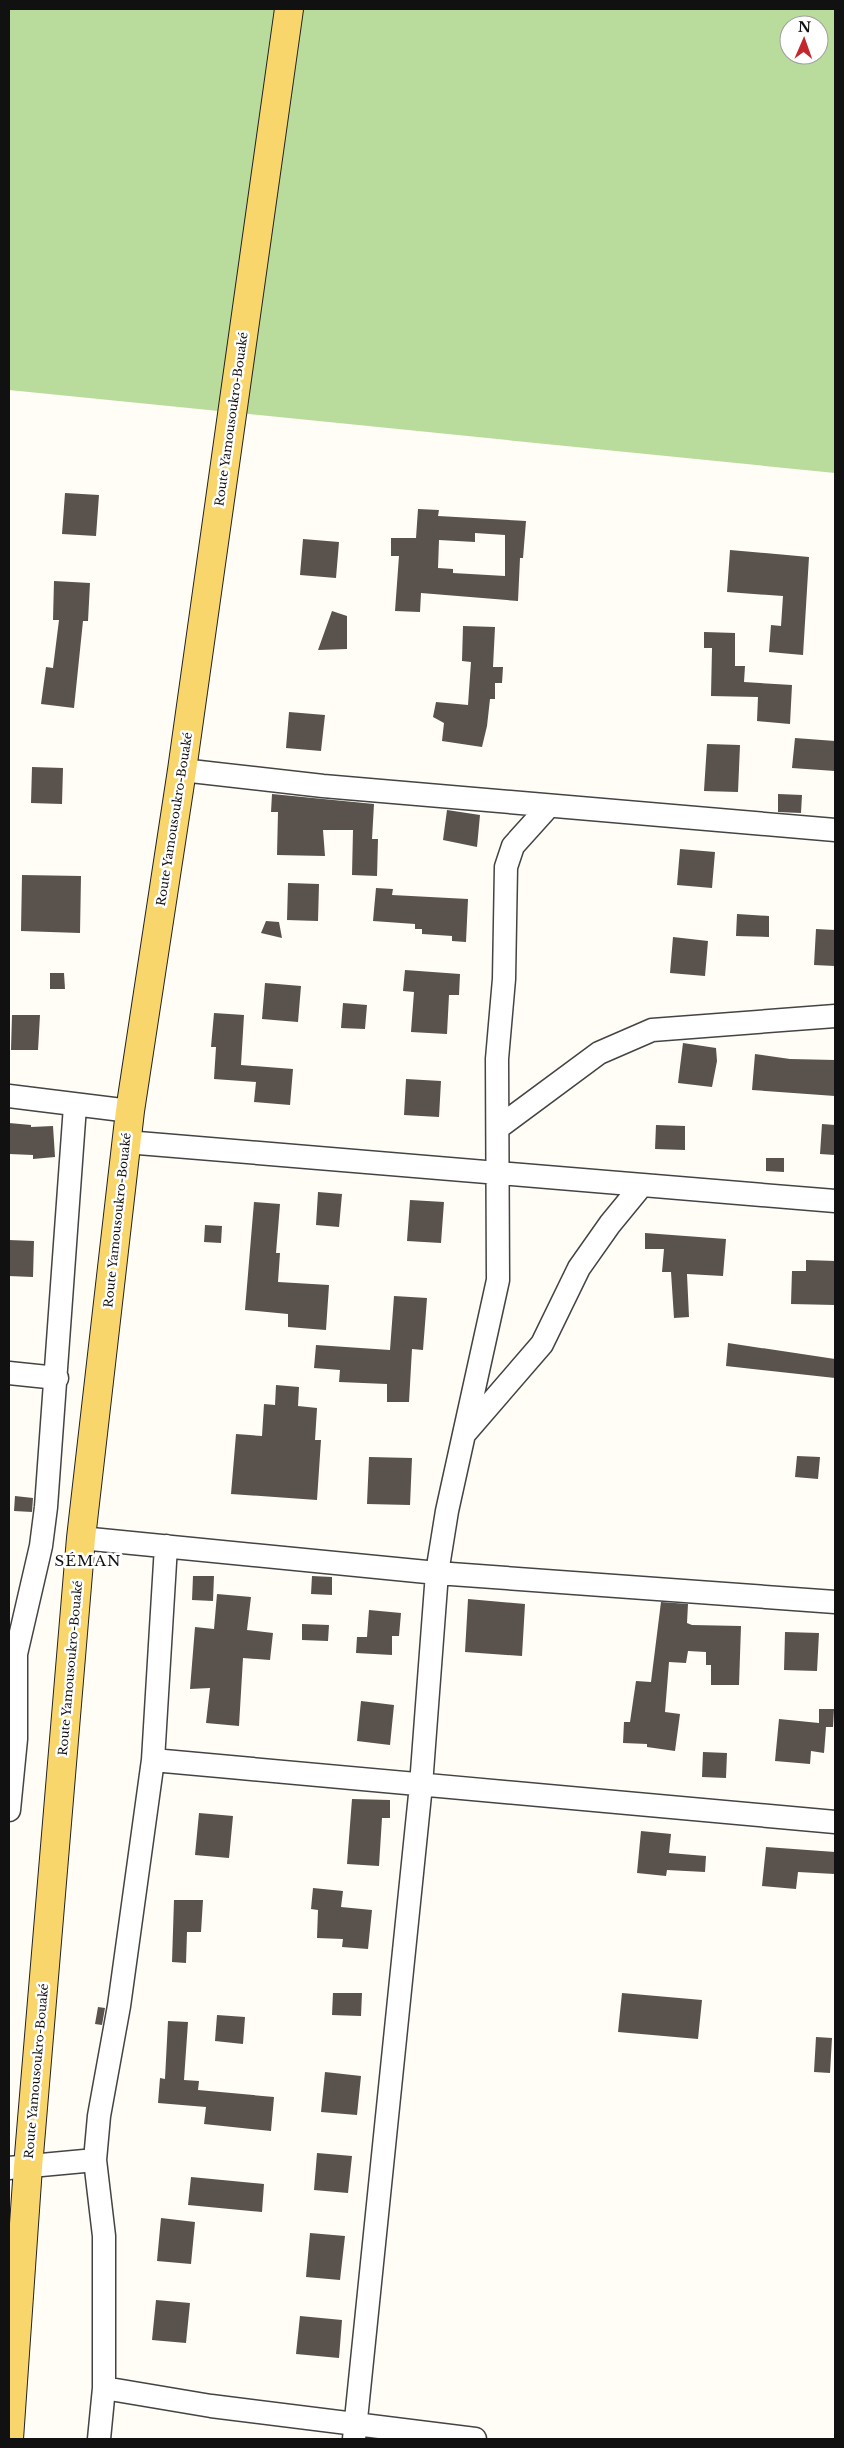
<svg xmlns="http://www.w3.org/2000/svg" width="844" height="2448" font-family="'Libre Baskerville',serif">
<rect width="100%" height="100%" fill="#fffdf5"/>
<path fill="#b9dc9c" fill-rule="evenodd" d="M9,9H835V473L9,390ZM789,25H819V55H789Z"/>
<path fill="#5a524d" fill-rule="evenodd" d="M65,493L99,495L96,536L62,534Z
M418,509L439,510L438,516L526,521L523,558H520L518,601L421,593L420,612L395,611L399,556H391V538H416ZM475,533L505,535V576L453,573V569L438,568L439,540L475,542Z
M303,539L339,542L336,578L300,575Z
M730,550L809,557L803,655L769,652L771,625L781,626L783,596L727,592Z
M54,581L90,583L88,621H83L74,708L41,704L46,667L53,668L59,620H53Z
M332,611L347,616V649L318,650Z
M463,626L495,627L493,667H503L502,683H495V699H490L487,726L482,747L442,741L444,723L433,717L436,702L468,705L471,662L462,661Z
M704,632L735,633V666H745L744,682L792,685L790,724L757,721L758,697L711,696L712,648H704Z
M289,712L325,715L321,751L286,748Z
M795,738L835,741V771L792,768Z
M707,744L740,745L738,792L704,791Z
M32,767L63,768L62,804L31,803Z
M272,794L374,804L372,839H378L377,876L352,875L353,830H323L325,856L277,855L278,812H271Z
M778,794L802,795L801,813L778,812Z
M447,810L480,815L477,847L443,840Z
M680,849L715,852L712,888L677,885Z
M22,875L81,876L80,933L21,931Z
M288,883L319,884L318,921L287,920Z
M376,888L393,889L392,895L468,899L466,942L452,941V936L422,934V929H415V924L373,921Z
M737,914L769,916V937L736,936Z
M266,921L279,922L282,938L261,933Z
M816,929L835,930V966L814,965Z
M673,937L708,941L705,976L670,973Z
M405,970L460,974L459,995H449L447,1034L411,1032L414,992L403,991Z
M50,973H64L65,989H50Z
M265,983L301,986L298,1022L262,1019Z
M343,1003L367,1005L365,1029L341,1028Z
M214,1013L244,1015L241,1065L293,1069L290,1105L254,1102L256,1082L214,1079L216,1047H211Z
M12,1015H40L38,1050H11Z
M683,1043L716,1048L717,1061L712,1087L678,1083Z
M755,1054L790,1059L835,1060V1096L752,1090Z
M406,1079L441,1081L439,1117L404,1115Z
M9,1123L31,1125V1127L53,1126L55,1157L33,1159V1155L9,1154Z
M822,1124L835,1125V1155L820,1154Z
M656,1125L685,1126V1150L655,1149Z
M766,1158H784V1172L766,1171Z
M318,1192L342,1194L339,1227L316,1225Z
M410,1200L444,1202L441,1243L407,1241Z
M254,1202L280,1204L276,1253H280L278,1282L329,1285L326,1330L288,1327V1314L245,1310Z
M205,1225L222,1226L221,1243L204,1242Z
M645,1233L726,1239L723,1276L687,1274L689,1317L674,1318L671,1272H662L664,1249H645Z
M9,1240L34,1241L33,1277L9,1276Z
M806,1260L835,1261V1305L791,1304L792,1271H806Z
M394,1296L427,1298L423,1350L412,1349L409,1402H387V1384L339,1382L340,1370L314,1368L316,1345L390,1350Z
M728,1343L835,1359V1378L726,1366Z
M276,1385L299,1387L298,1406L317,1408L315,1440H321L317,1500L231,1494L236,1434L262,1436L264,1404L275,1405Z
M797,1456L820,1457L818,1479L795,1477Z
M369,1457L412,1458L410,1505L367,1504Z
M15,1496L33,1498L32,1512L14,1511Z
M193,1576H214L213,1601L192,1600Z
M312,1576L332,1577V1595L311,1594Z
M217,1594L251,1597L247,1630L273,1633L270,1660L243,1658L239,1726L206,1723L210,1688L190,1689L195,1627L214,1629Z
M468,1599L525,1604L522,1656L465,1652Z
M661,1602L688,1604L687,1623L692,1625L741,1626L739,1685H711V1665H706V1652L688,1651L686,1663L669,1662L665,1712L680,1714L675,1751L647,1747V1744L623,1743L624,1722H630L636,1681L651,1682Z
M369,1610L401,1613L399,1636H392V1655L356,1653L357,1637H367Z
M302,1624L329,1625L328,1641L302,1640Z
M785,1632L819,1633L817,1671L784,1670Z
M361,1701L394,1705L390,1745L357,1741Z
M819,1709H834L833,1727H826L824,1753L811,1751L810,1764L775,1761L779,1719L819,1723Z
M703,1752L727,1753L726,1778L702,1777Z
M352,1799L390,1800V1818H382L379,1866L347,1864Z
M199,1813L233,1816L229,1858L195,1855Z
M641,1831L671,1834L669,1853L706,1856L705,1872L667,1870L666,1876L637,1873Z
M766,1847L835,1852V1874L798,1872L796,1889L762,1886Z
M313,1888L343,1891L341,1907L372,1910L368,1949L342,1947L343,1939L317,1938L318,1910L311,1909Z
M174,1900H203L201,1932H187L186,1963L172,1962Z
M333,1993H362L361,2016L332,2015Z
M622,1993L702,2000L698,2039L618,2032Z
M98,2007L105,2008L102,2025L95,2024Z
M217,2015L245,2017L243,2044L215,2041Z
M168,2021L188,2022L184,2080L199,2081L198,2090L274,2097L271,2131L204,2124L206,2107L158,2103L160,2078L165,2079Z
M816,2037L832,2038L830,2073L814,2072Z
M325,2072L361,2076L357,2115L321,2112Z
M317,2153L352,2156L348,2193L314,2190Z
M191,2177L264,2184L262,2212L188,2205Z
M161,2218L195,2222L191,2264L157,2261Z
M310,2233L345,2236L340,2280L306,2277Z
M156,2300L190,2303L186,2343L152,2340Z
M300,2316L342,2320L339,2358L296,2354Z"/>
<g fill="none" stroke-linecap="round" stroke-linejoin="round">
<g stroke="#444" stroke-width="25">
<path id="minor" d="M182,770L323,786L835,830
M9,1096L130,1111
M499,1127L599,1053L652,1030L835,1016
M126,1142L835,1201
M9,1373L57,1378
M466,1432L542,1344L579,1268L610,1224L642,1185
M81,1538L437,1573L835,1602
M153,1760L835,1822
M9,1810L16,1739V1654L41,1546L46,1507L75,1106
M9,2168L95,2160
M104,2388L211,2406L475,2439
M99,2439L104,2388V2236L95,2160L99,2116L119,2006L153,1760L166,1546
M354,2439L421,1785L437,1573L447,1511L498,1280L497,1059L504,979L506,867L513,846L549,806"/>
</g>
<g stroke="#222" stroke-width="30">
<path id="major" d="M9,2439L28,2167L81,1538L130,1111L182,770L289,9"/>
</g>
<use href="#minor" stroke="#fff" stroke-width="22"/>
<use href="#major" stroke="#f9d66b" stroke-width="28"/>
</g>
<g text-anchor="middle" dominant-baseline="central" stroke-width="5" stroke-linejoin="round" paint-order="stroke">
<g font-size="12" fill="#111" stroke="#fff">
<text transform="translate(231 419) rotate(-82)">Route Yamousoukro-Bouaké</text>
<text transform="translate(174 819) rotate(-81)">Route Yamousoukro-Bouaké</text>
<text transform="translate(117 1220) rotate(-84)">Route Yamousoukro-Bouaké</text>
<text transform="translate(70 1668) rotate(-85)">Route Yamousoukro-Bouaké</text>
<text transform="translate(36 2071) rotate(-85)">Route Yamousoukro-Bouaké</text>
</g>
<g font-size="15" letter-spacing="1" fill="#111" stroke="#fff">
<text x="88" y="1560">SÉMAN</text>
</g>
</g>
<rect width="844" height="2448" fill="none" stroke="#111111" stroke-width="20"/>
<g transform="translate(804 40) rotate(2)"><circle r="24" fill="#ffffff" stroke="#a0a0a0"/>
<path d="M0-4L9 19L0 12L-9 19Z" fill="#c4262e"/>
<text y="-8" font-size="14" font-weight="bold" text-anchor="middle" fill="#111111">N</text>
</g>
</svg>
